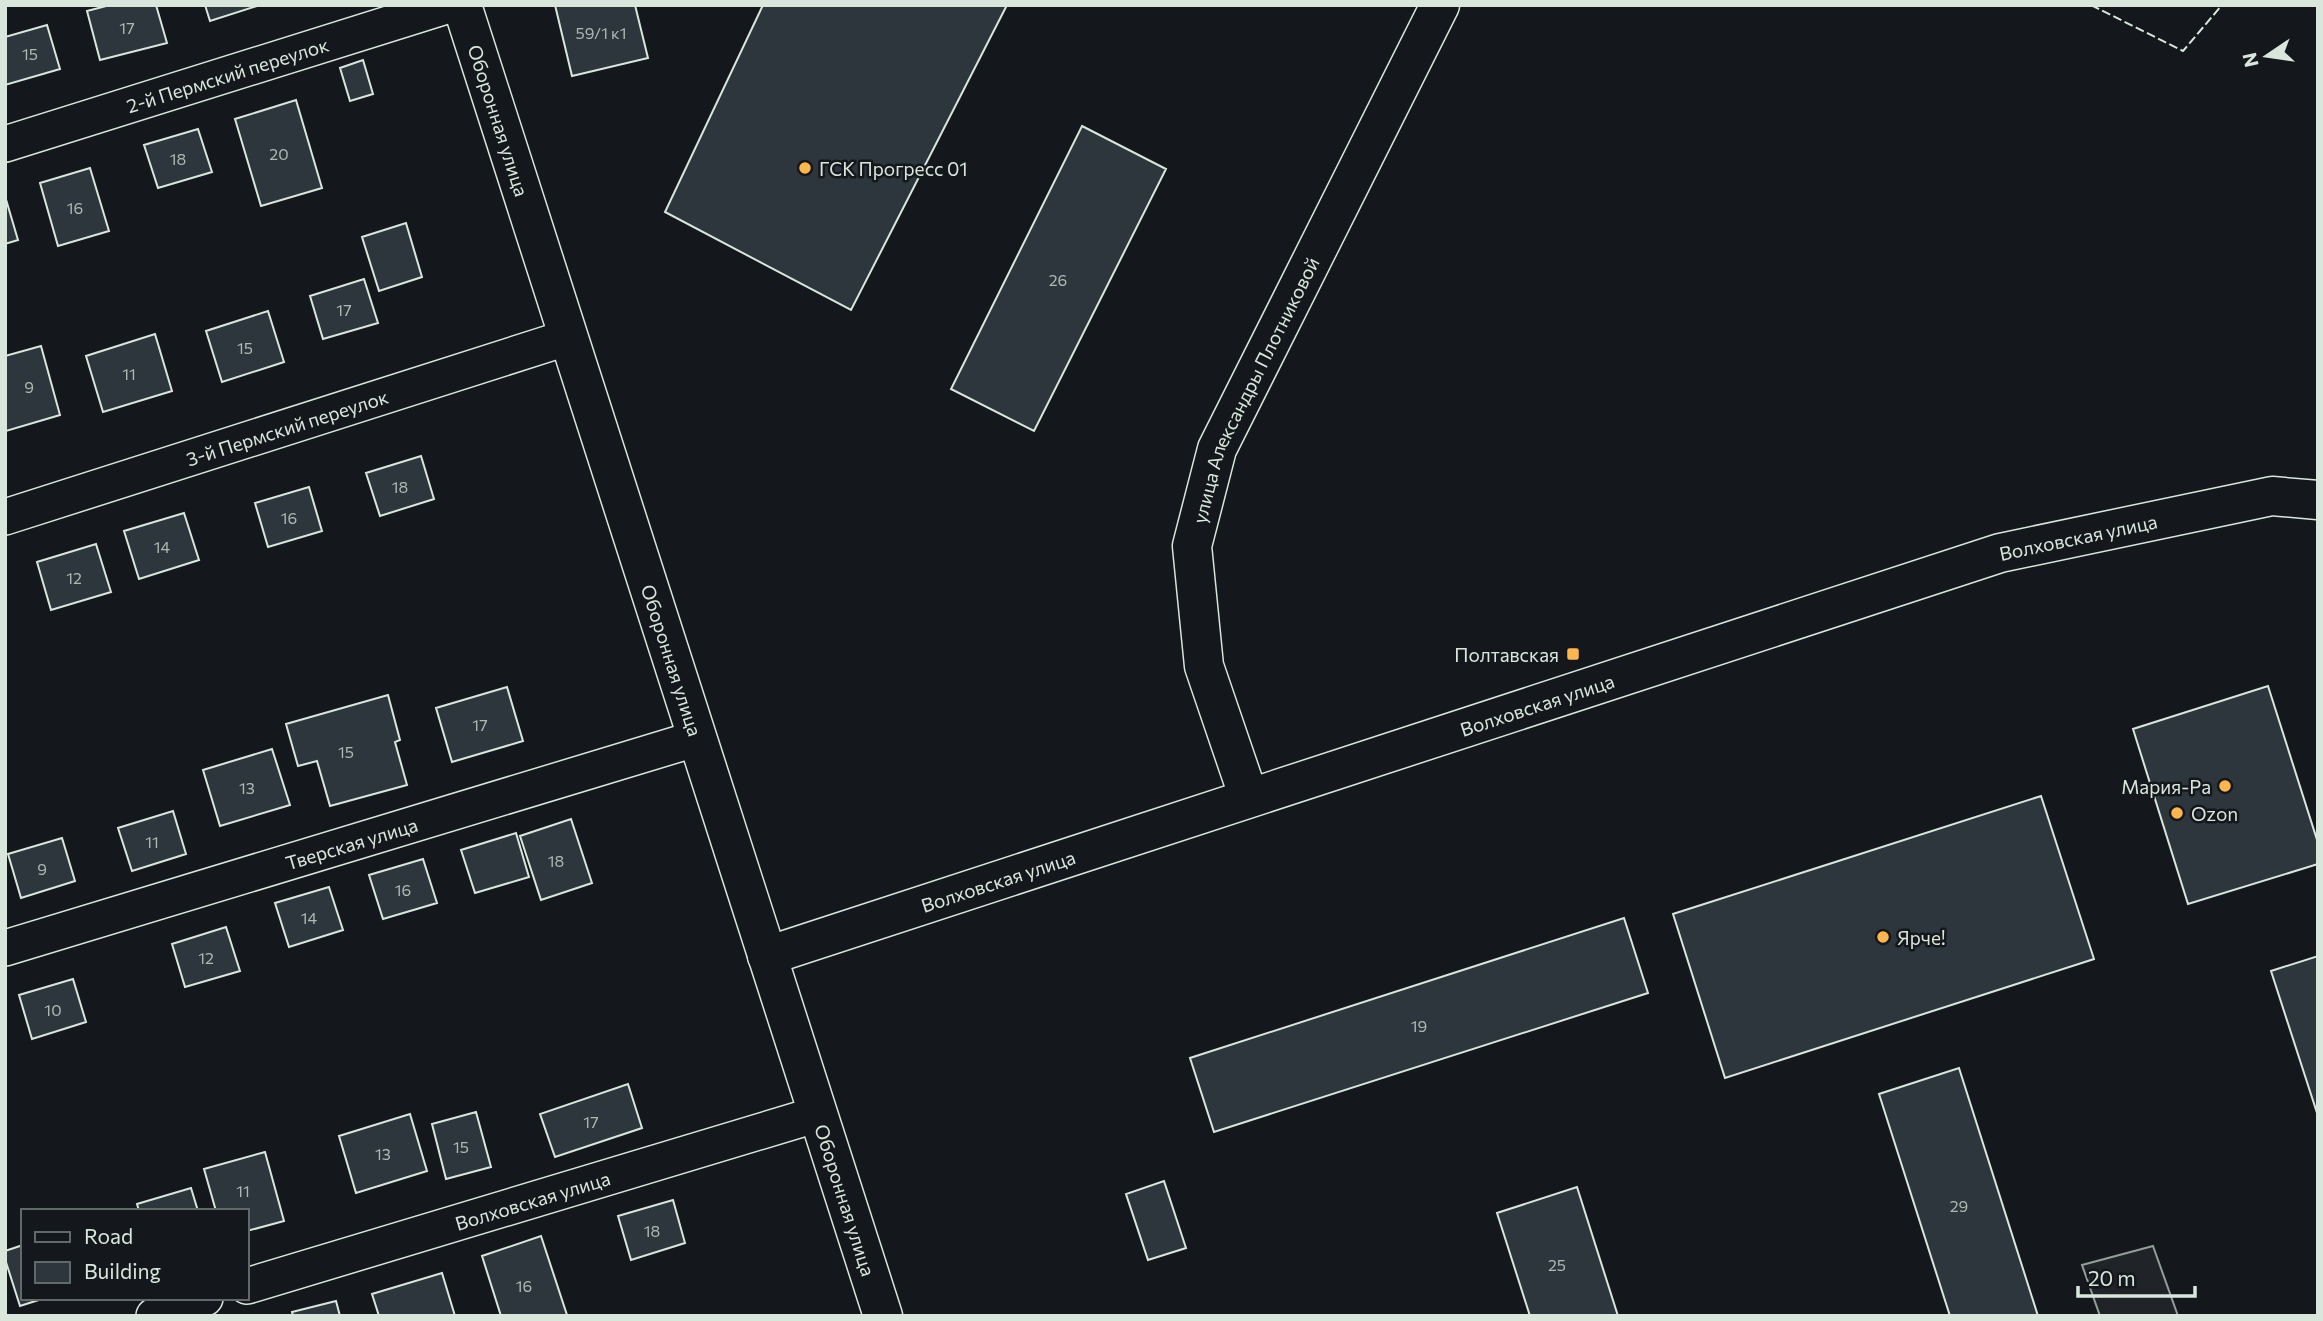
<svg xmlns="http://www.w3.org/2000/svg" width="2323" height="1321" font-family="Commissioner,sans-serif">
<rect width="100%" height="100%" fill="#14181c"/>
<path fill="#202428" stroke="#939e99" stroke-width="2" d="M2153,1246L2178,1316H2100L2082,1265Z"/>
<path fill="#2c363c" stroke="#d8e6dc" stroke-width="2" d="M110,5H156L167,43L100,60L87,11Z
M205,5H260L210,21Z
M555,5H635L648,58L572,76Z
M763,5H1007L851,310L665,212Z
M47,25L60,69L5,85V37Z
M363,60L373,94L350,101L340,68Z
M296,100L322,188L261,206L235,119Z
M1082,126L1166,169L1034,431L951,389Z
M198,129L212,172L158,188L144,145Z
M90,168L109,231L58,246L40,183Z
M5,196L18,240L5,244Z
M406,223L422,277L379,291L362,237Z
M364,279L378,323L323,339L310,296Z
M268,311L284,362L222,382L206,331Z
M155,334L172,391L103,412L86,356Z
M41,346L60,415L6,431L5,356Z
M421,456L434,499L380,516L366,473Z
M309,487L322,531L268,547L255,503Z
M184,513L199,560L139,579L124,531Z
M96,544L111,592L51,610L37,562Z
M2268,686L2318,843V864L2188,904L2133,729Z
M507,687L523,741L452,762L436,708Z
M388,695L400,740L395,742L407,785L330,806L317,761L298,766L286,724Z
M272,749L290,805L220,826L203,770Z
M2041,796L2094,959L1725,1078L1673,914Z
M173,811L186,854L132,871L118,828Z
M571,819L592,883L541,900L520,836Z
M516,833L529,877L475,893L461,850Z
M62,838L75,881L21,898L8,854Z
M423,859L437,903L383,919L369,875Z
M329,887L343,930L289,947L275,903Z
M1624,918L1648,993L1214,1132L1190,1058Z
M226,927L240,971L185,987L172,944Z
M2318,956V1116L2271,971Z
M73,979L86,1022L32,1039L19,995Z
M1959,1068L2038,1316H1950L1879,1094Z
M628,1084L642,1128L555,1157L540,1114Z
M476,1112L491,1167L446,1179L432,1124Z
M410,1114L427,1171L356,1193L339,1136Z
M265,1152L284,1221L247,1231V1211H216L204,1169Z
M1164,1181L1186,1248L1148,1260L1126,1194Z
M1577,1187L1618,1316H1530L1497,1213Z
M191,1188L198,1211H139L137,1204Z
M673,1200L685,1243L631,1260L618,1216Z
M541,1236L567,1315L501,1316L482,1256Z
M23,1245V1298H45L20,1306L5,1259V1251Z
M442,1273L455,1316H379L372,1294Z
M336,1301L340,1316H293L292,1312Z"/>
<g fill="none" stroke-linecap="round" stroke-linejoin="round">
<g stroke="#d8e6dc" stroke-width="38">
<g id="street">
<path id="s1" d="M5,144L449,5"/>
<path id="s2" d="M5,517L569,337"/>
<path id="s3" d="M5,948L698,738"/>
<path id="s4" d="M247,1286L818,1114"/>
<path d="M154,1316L205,1298"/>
</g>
</g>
<g stroke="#d8e6dc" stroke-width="41">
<g id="secondary">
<path id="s5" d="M462,5L883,1316"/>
<path id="s6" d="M1249,798L1204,666L1192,546L1217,449L1440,5"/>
<path id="s7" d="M767,956L2000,553L2272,496L2318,500"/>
</g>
</g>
<use href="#street" stroke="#14181c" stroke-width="35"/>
<use href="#secondary" stroke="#14181c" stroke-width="38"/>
<path stroke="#d8e6dc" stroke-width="2" stroke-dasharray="9 3.5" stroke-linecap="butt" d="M2091,5L2183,51L2222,5"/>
</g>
<g fill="#ffb74d" stroke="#14181c" stroke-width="2.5">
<circle cx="805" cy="168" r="7"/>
<rect x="1566" y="647" width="14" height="14" rx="3.5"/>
<circle cx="2225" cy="786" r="7"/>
<circle cx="2177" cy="813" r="7"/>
<circle cx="1883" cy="937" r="7"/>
</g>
<g text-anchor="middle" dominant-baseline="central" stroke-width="5" stroke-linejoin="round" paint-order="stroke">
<g font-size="16" fill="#adbab4">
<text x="127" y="27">17</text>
<text x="601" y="32">59/1 к1</text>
<text x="30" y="53">15</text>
<text x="279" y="153">20</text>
<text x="178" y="158">18</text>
<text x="75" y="207">16</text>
<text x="1058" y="279">26</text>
<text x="344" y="309">17</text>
<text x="245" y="347">15</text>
<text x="129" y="373">11</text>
<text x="29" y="386">9</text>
<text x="400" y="486">18</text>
<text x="289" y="517">16</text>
<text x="162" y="546">14</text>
<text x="74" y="577">12</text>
<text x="480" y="724">17</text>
<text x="346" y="751">15</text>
<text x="247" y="787">13</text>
<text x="152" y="841">11</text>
<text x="556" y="860">18</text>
<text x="42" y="868">9</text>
<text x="403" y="889">16</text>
<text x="309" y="917">14</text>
<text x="206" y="957">12</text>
<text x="53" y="1009">10</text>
<text x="1419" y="1025">19</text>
<text x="591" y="1121">17</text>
<text x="461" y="1146">15</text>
<text x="383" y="1153">13</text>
<text x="243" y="1190">11</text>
<text x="1959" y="1205">29</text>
<text x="652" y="1230">18</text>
<text x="1557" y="1264">25</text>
<text x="524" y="1285">16</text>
</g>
<g font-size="19" fill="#d8e6dc" stroke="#14181c">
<text stroke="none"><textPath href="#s1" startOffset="233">2-й Пермский переулок</textPath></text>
<text stroke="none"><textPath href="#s5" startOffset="121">Оборонная улица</textPath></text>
<text stroke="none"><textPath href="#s6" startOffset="429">улица Александры Плотниковой</textPath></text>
<text stroke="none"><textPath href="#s2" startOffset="296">3-й Пермский переулок</textPath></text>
<text stroke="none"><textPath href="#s7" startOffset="1377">Волховская улица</textPath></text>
<text stroke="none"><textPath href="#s5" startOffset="688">Оборонная улица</textPath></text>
<text stroke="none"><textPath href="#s7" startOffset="810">Волховская улица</textPath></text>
<text stroke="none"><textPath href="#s3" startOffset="362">Тверская улица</textPath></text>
<text stroke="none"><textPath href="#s7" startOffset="243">Волховская улица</textPath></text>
<text stroke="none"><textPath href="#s4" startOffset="298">Волховская улица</textPath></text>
<text stroke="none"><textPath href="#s5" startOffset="1255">Оборонная улица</textPath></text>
</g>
<g font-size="19" fill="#d8e6dc" stroke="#14181c" text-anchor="start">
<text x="819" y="168">ГСК Прогресс 01</text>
<text x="1559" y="654" text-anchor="end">Полтавская</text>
<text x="2211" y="786" text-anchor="end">Мария-Ра</text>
<text x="2191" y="813">Ozon</text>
<text x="1897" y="937">Ярче!</text>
</g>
</g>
<rect width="2323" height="1321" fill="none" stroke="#d8e6dc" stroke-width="14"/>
<rect x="21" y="1209" width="228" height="91" fill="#14181c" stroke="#626a69" stroke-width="2"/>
<rect x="35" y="1232" width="35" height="10" fill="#14181c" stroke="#626a69" stroke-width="2"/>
<text x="84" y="1244" font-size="21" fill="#d8e6dc">Road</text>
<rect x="35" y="1262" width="35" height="21" fill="#2c363c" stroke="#626a69" stroke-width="2"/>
<text x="84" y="1279" font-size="21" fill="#d8e6dc">Building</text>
<g transform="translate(2267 56) rotate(257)" stroke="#14181c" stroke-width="5" paint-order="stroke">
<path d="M0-5L12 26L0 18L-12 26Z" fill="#d8e6dc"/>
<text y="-10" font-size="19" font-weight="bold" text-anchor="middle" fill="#d8e6dc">N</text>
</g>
<path d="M2078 1286v10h117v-10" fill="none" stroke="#d8e6dc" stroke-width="3.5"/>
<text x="2088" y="1286" font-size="21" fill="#d8e6dc" stroke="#14181c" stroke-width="5" paint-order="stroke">20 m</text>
</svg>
